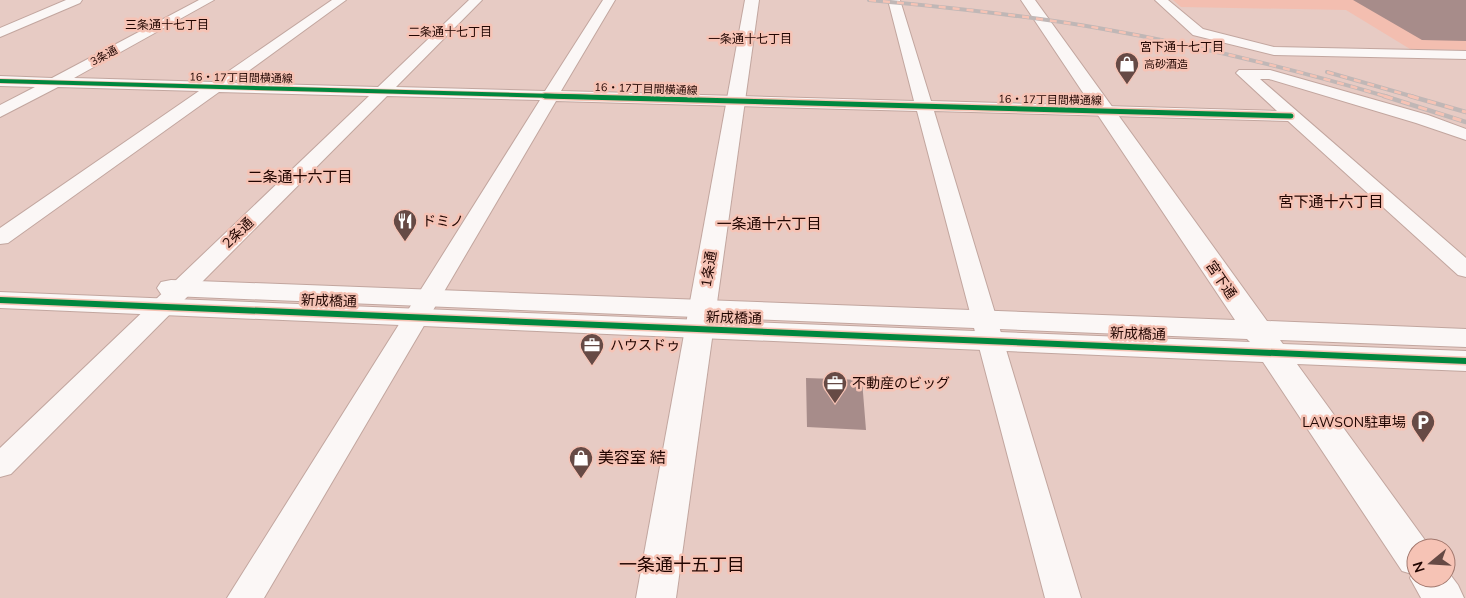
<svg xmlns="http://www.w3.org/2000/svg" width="1466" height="598" font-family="'Nunito Sans','Noto Sans JP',sans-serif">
<rect width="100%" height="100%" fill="#e7cbc4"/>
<path fill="#f3beb0" d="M1173,0H1466V50L1410,49L1346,10L1181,7Z"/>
<path fill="#a78c8a" d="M1353,0H1466V41L1422,40Z
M806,378L862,380L866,430L807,427Z"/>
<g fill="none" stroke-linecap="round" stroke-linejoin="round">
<g stroke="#c2a69f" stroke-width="2">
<path id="minor" d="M66,0H82L80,3L0,37V28Z
M199,0H214L74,78L213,82L332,0H346L232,83L378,87L469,0H482L396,87L545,91L603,0H615L561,91L914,101L888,0H900L931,101L1277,111L1236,73L1239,70H1270L1428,115L1466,129V140L1416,123L1269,79H1260L1466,258V277L1458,275L1288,121L934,111L1081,598H1045L917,111L556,101L264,598H227L540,100L387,96L11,474L0,477V448L369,96L219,92L8,243L0,244V228L199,91L58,87L0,117V105L35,87L0,86V76L52,78Z
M1155,0H1168L1203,29L1274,47L1466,51V59L1274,55L1193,35Z"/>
</g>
<g stroke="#c2a69f" stroke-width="2">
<path id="tertiary" d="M1021,0H1035L1267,321L1466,329V347L1280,340L1283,344L1466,351V371L1297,364L1430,547L1416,548V578H1446V569L1458,585L1464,598H1421L1410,578L1412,574L1402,571L1263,362L0,308V292L1250,342L1247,339L171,296L161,294L157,288L161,282L171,280L1235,320Z"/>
</g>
<g stroke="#c2a69f" stroke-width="2">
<path id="secondary" d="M745,0H759L676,598H636Z"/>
</g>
<use href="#minor" fill="#fbf7f6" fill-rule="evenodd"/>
<use href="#tertiary" fill="#fbf7f6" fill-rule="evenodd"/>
<use href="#secondary" fill="#fbf7f6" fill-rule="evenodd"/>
<g stroke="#c0b7b6" stroke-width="4">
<path id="rail-far1" d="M869,0C946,7 1022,15 1098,28C1196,45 1293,69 1388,97
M1327,72L1414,97"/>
</g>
<g stroke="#c0b7b6" stroke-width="4.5">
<path id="rail" d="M1384,96L1466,122
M1410,96L1466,112"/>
</g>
<use href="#rail-far1" stroke="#f6c3b5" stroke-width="2.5" stroke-dasharray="7" stroke-linecap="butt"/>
<use href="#rail" stroke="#f6c3b5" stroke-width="3" stroke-dasharray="9" stroke-linecap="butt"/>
<g stroke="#f6c3b5" stroke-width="5.5">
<path id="cycleway-far2" d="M0,81L591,97"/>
</g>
<g stroke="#f6c3b5" stroke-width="8">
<path id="cycleway-far1" d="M545,96L1291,116"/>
</g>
<g stroke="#f6c3b5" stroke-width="9">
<path id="cycleway" d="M0,300L1466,361"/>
</g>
<use href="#cycleway-far2" stroke="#00873e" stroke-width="4"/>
<use href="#cycleway-far1" stroke="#00873e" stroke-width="5"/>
<use href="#cycleway" stroke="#00873e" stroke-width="6"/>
</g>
<defs>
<g id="shop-pin" transform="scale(1.25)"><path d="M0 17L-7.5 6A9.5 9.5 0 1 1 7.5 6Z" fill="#664a45" stroke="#f6c3b5"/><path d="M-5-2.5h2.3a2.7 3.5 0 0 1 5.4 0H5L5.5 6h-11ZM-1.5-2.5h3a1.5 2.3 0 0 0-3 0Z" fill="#fff"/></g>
<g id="restaurant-pin" transform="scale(1.25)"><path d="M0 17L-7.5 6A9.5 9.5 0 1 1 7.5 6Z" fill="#664a45" stroke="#f6c3b5"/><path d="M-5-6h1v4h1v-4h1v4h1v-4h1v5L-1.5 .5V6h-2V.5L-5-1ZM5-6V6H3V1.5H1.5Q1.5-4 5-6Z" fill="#fff"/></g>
<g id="office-pin" transform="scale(1.25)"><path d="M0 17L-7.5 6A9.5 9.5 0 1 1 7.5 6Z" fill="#664a45" stroke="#f6c3b5"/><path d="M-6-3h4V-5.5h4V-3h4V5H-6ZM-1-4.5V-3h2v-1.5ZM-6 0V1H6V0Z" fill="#fff"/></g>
<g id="parking-pin" transform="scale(1.25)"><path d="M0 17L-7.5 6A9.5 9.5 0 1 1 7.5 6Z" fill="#664a45" stroke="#f6c3b5"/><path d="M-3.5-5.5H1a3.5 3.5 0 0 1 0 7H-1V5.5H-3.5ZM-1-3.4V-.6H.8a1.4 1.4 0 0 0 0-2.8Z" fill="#fff"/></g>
</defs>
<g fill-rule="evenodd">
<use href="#shop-pin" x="1127" y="64"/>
<use href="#restaurant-pin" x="405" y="221"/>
<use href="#office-pin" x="592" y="345"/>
<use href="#office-pin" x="835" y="383"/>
<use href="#parking-pin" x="1423" y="422"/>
<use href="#shop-pin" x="581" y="458"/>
</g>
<g text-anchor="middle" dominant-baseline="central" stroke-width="5" stroke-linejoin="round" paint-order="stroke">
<g font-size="11" fill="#210501" stroke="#f6c3b5">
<text transform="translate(104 56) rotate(-28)">3条通</text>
<text transform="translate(241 78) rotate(1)">16・17丁目間横通線</text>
<text transform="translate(646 89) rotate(2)">16・17丁目間横通線</text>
<text transform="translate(1050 100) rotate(1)">16・17丁目間横通線</text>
</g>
<g font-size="11" fill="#210501" stroke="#f6c3b5" text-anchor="start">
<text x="1144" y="64">高砂酒造</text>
</g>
<g font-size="12" fill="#210501" stroke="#f6c3b5">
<text x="167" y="25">三条通十七丁目</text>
<text x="450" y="32">二条通十七丁目</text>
<text x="750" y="39">一条通十七丁目</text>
<text x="1182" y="47">宮下通十七丁目</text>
</g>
<g font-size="14" fill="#210501" stroke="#f6c3b5" text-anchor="start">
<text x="422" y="221">ドミノ</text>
<text x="610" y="345">ハウスドゥ</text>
<text x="852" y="383">不動産のビッグ</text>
<text x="1406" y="422" text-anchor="end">LAWSON駐車場</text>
</g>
<g font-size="14" fill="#210501" stroke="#f6c3b5">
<text transform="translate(238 233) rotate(-44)">2条通</text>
<text transform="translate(709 269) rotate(-81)">1条通</text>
<text transform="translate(1221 280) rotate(56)">宮下通</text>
<text transform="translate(329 301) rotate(2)">新成橋通</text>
<text transform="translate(734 318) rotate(2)">新成橋通</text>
<text transform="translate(1138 334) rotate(2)">新成橋通</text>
</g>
<g font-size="15" fill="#210501" stroke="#f6c3b5">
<text x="300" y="177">二条通十六丁目</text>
<text x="1331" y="202">宮下通十六丁目</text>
<text x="769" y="224">一条通十六丁目</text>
</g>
<g font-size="16" fill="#210501" stroke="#f6c3b5" text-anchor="start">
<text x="598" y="458">美容室 結</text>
</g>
<g font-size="18" fill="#210501" stroke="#f6c3b5">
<text x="682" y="565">一条通十五丁目</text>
</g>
</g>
<g transform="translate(1431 563) rotate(252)"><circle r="24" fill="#f6c3b5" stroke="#a1776d"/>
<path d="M0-4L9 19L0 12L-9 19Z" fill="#664a45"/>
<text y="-8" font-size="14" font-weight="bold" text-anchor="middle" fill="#210501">N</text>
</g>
</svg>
